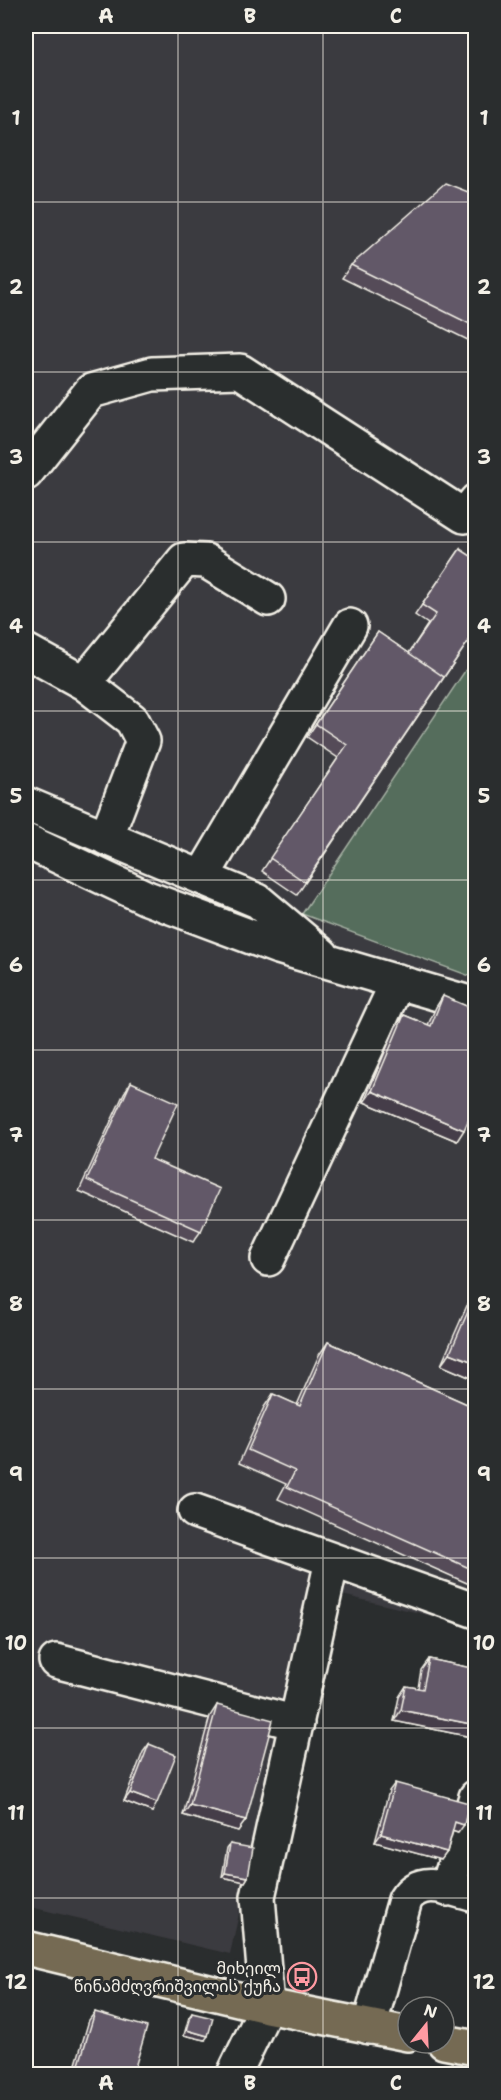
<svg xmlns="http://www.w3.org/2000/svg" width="501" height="2100" font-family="'Shantell Sans','Noto Sans Georgian',sans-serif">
<rect width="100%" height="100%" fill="#2a2d2e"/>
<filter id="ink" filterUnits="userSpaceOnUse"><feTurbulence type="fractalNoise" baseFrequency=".0167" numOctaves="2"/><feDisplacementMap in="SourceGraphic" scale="12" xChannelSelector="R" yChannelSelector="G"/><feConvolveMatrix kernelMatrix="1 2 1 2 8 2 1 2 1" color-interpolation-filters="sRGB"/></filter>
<g filter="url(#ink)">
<path fill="#3b3a3f" d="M26,26H475V1626L312,1588L230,1954L26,1906Z"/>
<path fill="#546d5c" stroke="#a4afa2" stroke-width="1.5" d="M475,656V978L302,914Z"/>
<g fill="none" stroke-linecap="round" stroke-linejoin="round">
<g stroke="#f4f1e8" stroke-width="38">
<path id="minor" d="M26,473L91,391L152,374L240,371L464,516L476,501
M26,651L84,683L132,720L143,741L106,838
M84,683L184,560L206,561L268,599
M26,804L258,901L322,955
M26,841L147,898L278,947L476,1005
M202,877L350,626
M268,1259L398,981
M195,1511L476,1611
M56,1661L297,1723
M447,1889L476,1797
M369,2027L405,1900C421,1874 452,1890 476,1895
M234,2074L267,2006L258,1897L332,1560"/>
</g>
<g stroke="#f4f1e8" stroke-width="38">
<path id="highway" d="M26,1948L267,2006L408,2034
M444,2042L476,2048"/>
</g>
<use href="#minor" stroke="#2a2d2e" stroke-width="33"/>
<use href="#highway" stroke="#746b52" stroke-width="33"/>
</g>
<path fill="#544c59" stroke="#f4f1e8" stroke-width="1.5" d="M476,195V344L342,278L351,265Z
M460,549L476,630L297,895L262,871L338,758L307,737L378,632L409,653L428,624L415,615Z
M443,996L457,1141L364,1102L396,1026L404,1015L428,1025L436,1007Z
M131,1082L152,1159L201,1231L193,1242L79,1191L124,1093Z
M476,1285V1380L441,1365Z
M328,1342L476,1408V1587L278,1499L286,1484L239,1463L264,1407L273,1394L297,1405L319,1355Z
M429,1659L476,1669V1738L394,1721L399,1697L406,1686L418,1688L421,1670Z
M217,1705L246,1820L238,1831L183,1815L210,1716Z
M149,1744L152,1812L124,1801L143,1752Z
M395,1783L458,1833L453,1831L447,1852L441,1860L375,1842L389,1791Z
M230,1844L248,1877L245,1882L222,1877L227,1848Z
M95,2012L133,2074H73L89,2020Z
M192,2013L205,2040L184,2035L189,2017Z"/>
<path fill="#453e48" stroke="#f4f1e8" stroke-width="1.5" d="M372,1091L464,1130L457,1141L364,1102Z
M450,1353L476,1363V1380L441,1365Z
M401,1710L476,1725V1738L394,1721Z
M130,1793L157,1803L152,1812L124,1801Z
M190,1805L246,1820L238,1831L183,1815Z
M455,1822L464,1825L458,1833L449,1830Z
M381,1834L447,1852L441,1860L375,1842Z
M225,1873L248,1877L245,1882L222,1877Z
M187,2030L208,2036L205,2040L184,2035Z
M77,2071L88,2074H75Z"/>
<path fill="#625867" stroke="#f4f1e8" stroke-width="1.5" d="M445,183L476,195V327L351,265Z
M460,549L474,558L476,555V630L444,677L409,653L436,614L422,605Z
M378,632L444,677L305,882L270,858L347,745L316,724Z
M443,996L476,1010V1103L464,1130L372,1091L404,1015L431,1026Z
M131,1082L178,1103L152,1159L220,1189L201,1231L87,1180Z
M476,1293V1363L450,1353Z
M328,1342L476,1408V1571L287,1487L295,1471L248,1450L273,1394L300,1406Z
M429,1659L476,1669V1725L401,1710L406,1686L423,1689Z
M217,1705L273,1720L246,1820L190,1805Z
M149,1744L176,1755L157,1803L130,1793Z
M395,1783L469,1803L464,1825L455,1822L447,1852L381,1834Z
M230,1844L253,1848L248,1877L225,1873Z
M95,2012L147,2027L133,2074H88L77,2071Z
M192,2013L213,2018L208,2036L187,2030Z"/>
</g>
<path fill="none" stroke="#f4f1e8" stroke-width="1.5" stroke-opacity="0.55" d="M178,26V2074M323,26V2074M26,202H476M26,372H476M26,542H476M26,711H476M26,880H476M26,1050H476M26,1220H476M26,1389H476M26,1558H476M26,1728H476M26,1898H476"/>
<defs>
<g id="bus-ring" transform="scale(1.5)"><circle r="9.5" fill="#2a2d2e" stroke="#ff9aa2" stroke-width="1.5"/><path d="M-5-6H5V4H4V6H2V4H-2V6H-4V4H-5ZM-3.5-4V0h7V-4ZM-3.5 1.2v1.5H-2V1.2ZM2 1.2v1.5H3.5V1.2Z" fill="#ff9aa2"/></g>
</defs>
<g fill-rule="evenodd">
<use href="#bus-ring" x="302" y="1977"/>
</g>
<g text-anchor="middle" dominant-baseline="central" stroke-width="6" stroke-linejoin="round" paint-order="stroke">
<g font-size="16" fill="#f4f1e8" stroke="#2a2d2e" text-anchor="end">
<text x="281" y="1968">მიხეილ<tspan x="281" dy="18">წინამძღვრიშვილის ქუჩა</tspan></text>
</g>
</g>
<rect width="501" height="2100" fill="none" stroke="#2a2d2e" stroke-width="66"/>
<g transform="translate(426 2025) rotate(18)"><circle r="28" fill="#2a2d2e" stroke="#7b7b78" stroke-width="1.5"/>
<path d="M0-4.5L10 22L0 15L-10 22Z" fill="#ff9aa2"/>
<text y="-9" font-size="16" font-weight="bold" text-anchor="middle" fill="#f4f1e8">N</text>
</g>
<rect x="33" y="33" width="435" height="2034" fill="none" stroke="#f4f1e8" stroke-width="2"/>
<g font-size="20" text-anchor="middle" font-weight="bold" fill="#f4f1e8">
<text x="106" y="23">A</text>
<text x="250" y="23">B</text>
<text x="396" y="23">C</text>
<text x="16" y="125">1</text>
<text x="484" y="125">1</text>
<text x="16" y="294">2</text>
<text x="484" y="294">2</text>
<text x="16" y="464">3</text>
<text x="484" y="464">3</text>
<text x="16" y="633">4</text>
<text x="484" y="633">4</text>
<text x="16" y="803">5</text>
<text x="484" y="803">5</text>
<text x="16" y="972">6</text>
<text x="484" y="972">6</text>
<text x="16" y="1142">7</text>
<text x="484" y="1142">7</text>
<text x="16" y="1311">8</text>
<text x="484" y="1311">8</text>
<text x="16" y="1481">9</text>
<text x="484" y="1481">9</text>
<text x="16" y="1650">10</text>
<text x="484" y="1650">10</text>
<text x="16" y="1820">11</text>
<text x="484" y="1820">11</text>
<text x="16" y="1989">12</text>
<text x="484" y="1989">12</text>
<text x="106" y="2090">A</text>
<text x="250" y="2090">B</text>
<text x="396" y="2090">C</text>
</g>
</svg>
